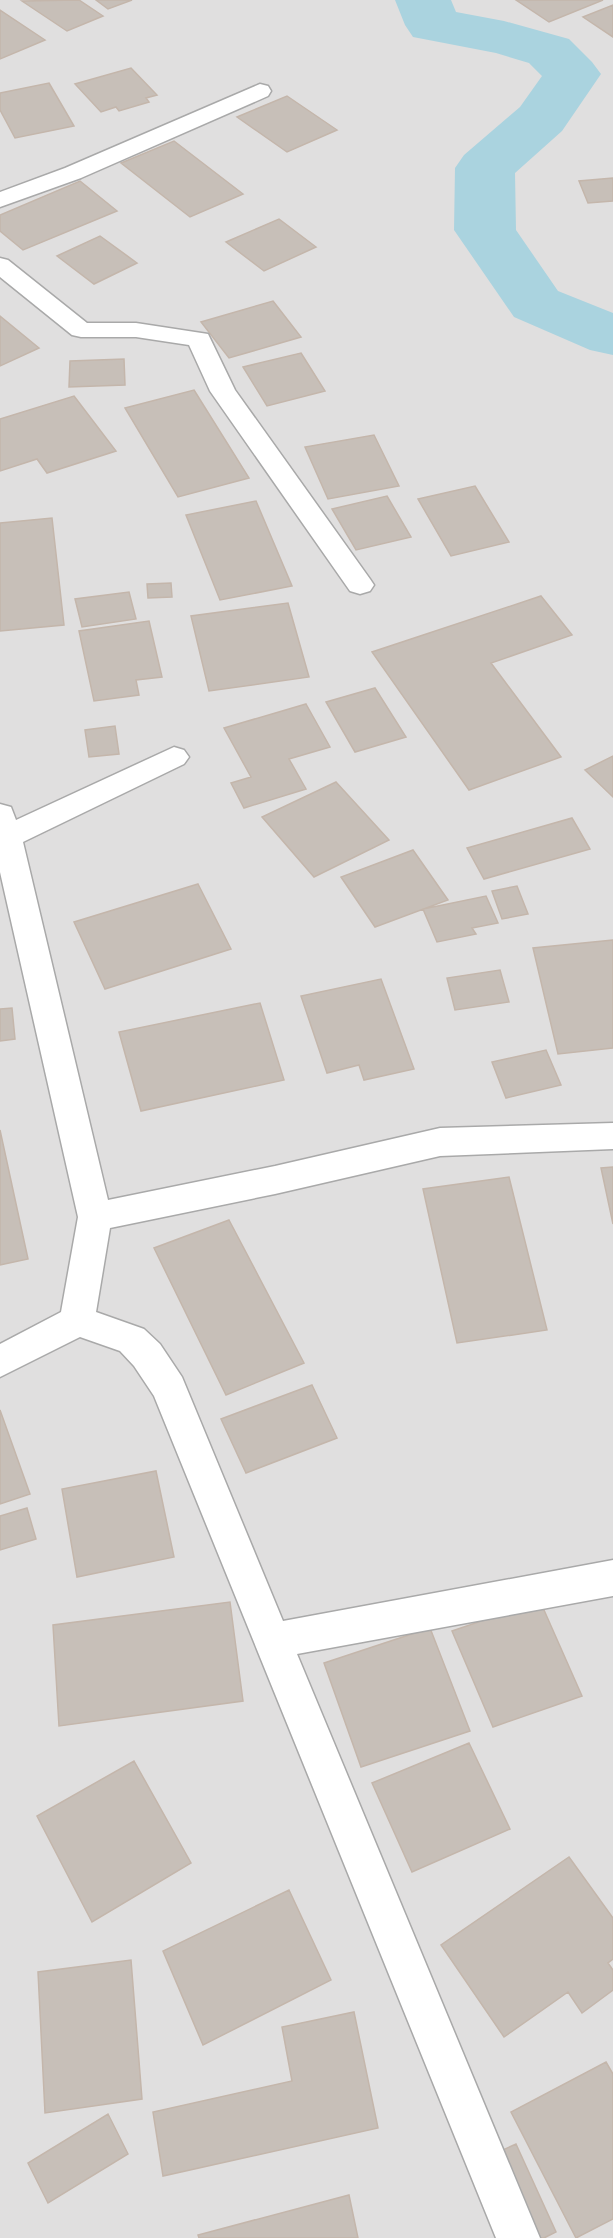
<svg xmlns="http://www.w3.org/2000/svg" width="613" height="2238" font-family="Poppins,sans-serif">
<rect width="100%" height="100%" fill="#f2efe9"/>
<path fill="#e0dfdf" d="M0,0H613V2238H0Z"/>
<g fill="none" stroke-linecap="round" stroke-linejoin="round">
<path fill="#aad3df" fill-rule="evenodd" d="M395,0H451L456,12L504,21L569,39L592,62L601,74L562,131L515,173L516,230L558,291L613,313V355L590,350L514,317L454,230L455,168L464,155L520,107L542,76L529,63L496,53L413,37L405,25Z"/>
</g>
<path fill="#c7bfb8" stroke="#c4b6ab" stroke-width="1.5" d="M79,0L103,16L67,31L22,1Z
M96,0H132L108,9Z
M516,0H603L549,22Z
M613,5V37L583,17Z
M0,10L45,40L0,59Z
M131,68L157,95L146,98L149,102L119,111L116,107L101,112L75,84Z
M49,83L74,126L15,138L0,110V93Z
M287,96L337,130L287,152L237,117Z
M174,141L243,194L190,217L121,163Z
M613,178V201L588,203L579,181Z
M80,181L117,211L23,250L0,231V215Z
M279,219L316,247L264,271L226,242Z
M100,236L137,263L94,284L57,256Z
M273,301L301,337L229,358L201,322Z
M0,316L39,348L0,366Z
M301,353L325,391L267,406L243,367Z
M124,359L125,385L69,387L70,361Z
M194,390L249,478L178,497L125,408Z
M74,396L116,451L47,473L37,459L0,471V419Z
M374,435L399,486L328,499L305,447Z
M475,486L509,542L451,556L418,499Z
M387,496L411,537L356,550L332,509Z
M256,501L292,586L220,600L186,515Z
M52,518L64,625L0,631V523Z
M171,583L172,597L148,598L147,584Z
M129,592L136,619L82,627L75,599Z
M541,596L572,635L491,663L561,757L469,790L372,652Z
M288,603L309,677L209,691L191,616Z
M149,621L162,677L136,680L139,695L94,701L79,631Z
M375,688L406,737L355,752L326,702Z
M306,704L330,747L289,759L306,789L244,808L231,783L251,777L224,728Z
M115,726L119,754L89,757L85,730Z
M613,756V797L585,770Z
M336,782L389,840L314,877L262,817Z
M572,818L590,849L484,879L467,848Z
M413,850L448,900L375,927L341,877Z
M198,884L231,949L105,989L74,922Z
M517,886L528,914L502,919L492,891Z
M486,896L498,923L472,928L476,934L437,942L423,909Z
M613,940V1048L558,1054L533,948Z
M500,970L509,1002L455,1010L447,978Z
M381,979L414,1069L364,1080L359,1065L327,1073L301,996Z
M260,1003L284,1080L141,1111L119,1032Z
M12,1008L15,1039L0,1041V1009Z
M546,1050L561,1085L506,1098L492,1062Z
M0,1130L28,1259L0,1265Z
M613,1167V1224L601,1168Z
M509,1177L547,1330L457,1343L423,1189Z
M229,1220L304,1363L226,1395L154,1248Z
M312,1385L337,1438L246,1473L221,1419Z
M0,1410L30,1494L0,1504Z
M156,1471L174,1557L77,1577L62,1489Z
M27,1508L36,1539L0,1550V1516Z
M540,1601L582,1696L493,1727L452,1631Z
M230,1602L243,1701L59,1726L53,1625Z
M430,1628L470,1731L361,1767L324,1663Z
M469,1743L510,1829L412,1872L372,1783Z
M134,1761L191,1863L92,1922L37,1816Z
M569,1857L613,1918V1959L608,1963L613,1970V1990L582,2013L568,1992L504,2037L441,1945Z
M289,1890L331,1980L203,2045L163,1951Z
M131,1960L142,2099L45,2113L38,1972Z
M354,2012L378,2128L163,2176L153,2112L292,2081L282,2027Z
M606,2062L613,2074V2219L576,2238L511,2112Z
M108,2114L128,2154L48,2203L28,2163Z
M516,2144L556,2232L544,2238H528L492,2155Z
M349,2195L358,2238H199L198,2235Z"/>
<g fill="none" stroke-linecap="round" stroke-linejoin="round">
<g stroke="#a9a9a9" stroke-width="3">
<path id="minor" d="M260,84L268,86L271,91L268,96L81,178L0,207V192L65,168Z
M0,258L8,260L87,323H136L208,334L235,390L370,579L374,585L370,591L360,594L350,591L210,391L189,345L136,337H81L72,335L0,277Z
M174,747L184,750L189,757L184,764L23,842L108,1200L275,1166L440,1128L613,1123V1149L440,1156L275,1194L110,1228L96,1312L144,1329L160,1344L182,1377L283,1621L613,1560V1596L297,1654L540,2238H496L154,1396L134,1366L120,1351L80,1337L0,1377V1344L61,1312L78,1217L0,872V804L11,807L16,820Z"/>
</g>
<use href="#minor" fill="#fff" fill-rule="evenodd"/>
</g>
</svg>
